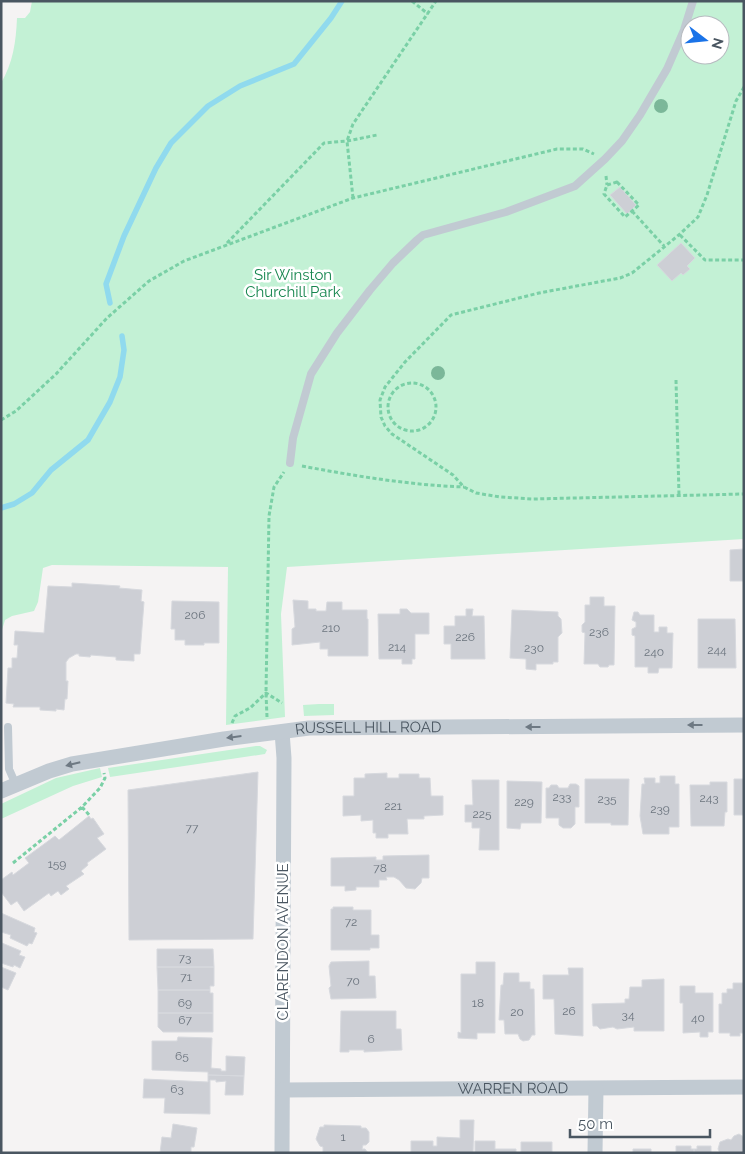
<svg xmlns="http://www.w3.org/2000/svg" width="745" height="1154" font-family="Raleway,sans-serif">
<rect width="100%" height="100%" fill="#f5f3f3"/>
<path fill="#c3f1d5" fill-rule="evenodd" d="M32,1H744V539L287,567L281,614L285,717L226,725L228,567L52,565L43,568L38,602L34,611L12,616L5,620L1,633V83C13,63 16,42 17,18H25L30,12ZM690,25H720V55H690Z
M319,704H334V715L304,716L303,705Z
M256,746H260L267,750L265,754L110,777L108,768Z
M100,768L102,777L73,786L1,819V804L56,778Z"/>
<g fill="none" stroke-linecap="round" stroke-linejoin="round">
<path stroke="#90daee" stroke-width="5.5" d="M110,303L106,284L124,236L156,168L171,143L208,106L240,86L294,64L331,18L342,1
M1,508L14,504L32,493L51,470L88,440L110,402L120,377L124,350L122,336"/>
</g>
<path fill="#cdcfd5" stroke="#d7d9de" d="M620,187L636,205L627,214L610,195Z
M681,243L695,258L687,266L690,269L683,275L681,273L672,281L657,265Z
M744,549V581H730V550Z
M72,583L120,586L119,588L142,590L141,601L144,602L140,654H134V661L116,660V657L91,655L90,657L79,656V654H76L69,658L66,662V681H68L67,699H65L64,710L56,709V711L40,710V707H13L14,704L6,703L8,668H12V658H17L18,645H14L15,631L44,633L48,586L72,587Z
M590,597H604V606H615L614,665H609L608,667H600L598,664H584L585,633L582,632V625L585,622V605H590Z
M293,600L308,601V609H316V611H326L327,602H342V610H367V619H368V656H328V649H320V642L292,645V629L295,627Z
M172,601L219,602V643H204V645H185V640H175V629H171Z
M400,609H407L411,613H429V634H415V659H412V664H402V659H379L378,614H400Z
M466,609H473L472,616H484L485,659H451V644H444V626H455V616H466Z
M512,610L558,612V616L561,619L562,633L558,637V662H553V664H536V670L526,669V659L510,658Z
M634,612H638L640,615H654V632H659V627H667V633H673L672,668H659L658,673H648V667H635V636L632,635V629L636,627V622L632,620Z
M698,619H735L736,668H698Z
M258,772L253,939L129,940L128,790Z
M387,773V778H399V774H419V778H430L431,796H443V815L424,816V819H407L408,834H388V838H376V833H373V820L361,821V815L343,816V796H354V778H365V774Z
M660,776H675V784H679V827H669V834H643L640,816L642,784H645L644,778H655V783H660Z
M585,779H629L628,825H611V823H585Z
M734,779H744V815H734Z
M472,780H499V850H479L480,828H472V822H465V805H473Z
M507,781L542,782L541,823H521L520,829L507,828Z
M710,782H727V812H725L724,826H691L690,785H710Z
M570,784H576L579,786V807H575V824L571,828H563L559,825V818H546V788H549L551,785H557L559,788H568Z
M89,816L91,819L93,818L104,834L97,838L106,849L87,863L88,865L81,871L84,874L66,886L69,889L61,895L58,891L51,896L49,893L24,911L17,901L11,905L1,892V880L12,872L13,875L29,863L25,858L55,836L59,840Z
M429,855V878H422L421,883L415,889L406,888L399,880L394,877H386L387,880H379V887H356V890L345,891V886H331V858L376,857V860H383V856Z
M333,907H353V910H371V935H379V948H370V950H331V909H333Z
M1,913L35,928L34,932L37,933L32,944L29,943L27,946L10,938L11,935L1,932Z
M2,943L21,951L19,955L25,957L20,968L14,965L13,967L1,963Z
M157,949H213L214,967H157Z
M369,961V976H375L376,998L331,999L329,988L331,986L329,966L331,962Z
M476,962H495V1033H477V1039L458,1038V1032L461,1033V974H476Z
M1,967L16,973L8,990L1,987Z
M157,967H214V986H210V990H158Z
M568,968H583V1036L555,1034L554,999H543V975H569Z
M504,973H519V982H530V989H534L535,1035H532L529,1040L523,1041L520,1039L518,1034H505L504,1020H499L501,985H503Z
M664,979V1031H634V1027L617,1029L613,1027L600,1029L597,1026H593L592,1004L625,1003V999H629L630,987H642V980Z
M733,983H744V1033H740V1036H730V1033H719V1004H722V993H727V989H733Z
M680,986H695V993H713V1032H708V1037H700V1032L683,1033V1003H680Z
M158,990H210V993H213V1013H158Z
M341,1011H396V1029H401L402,1050L364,1052V1050H349V1052H340Z
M158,1013H213V1032H163L158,1027Z
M178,1037L212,1038L211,1068L221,1069V1071H226V1056L245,1057L244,1076L208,1075V1072L152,1070V1041H177Z
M208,1075L244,1076L243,1095H225L226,1081L216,1082V1080H210V1114L164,1113L165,1098H143L144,1079L208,1082Z
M460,1120H474L473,1153H411V1141H433V1146H437V1137L460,1138Z
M173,1124L197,1128L194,1147H191V1153H160L162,1137L171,1138Z
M324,1125L361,1126V1128H366L369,1132V1142L366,1145H363L362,1149H365L368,1153H323V1147L320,1146L316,1139L320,1127H324Z
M739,1134L744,1137V1153H720L718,1149L720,1142L728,1139L731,1140L734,1136Z
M475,1141H495V1149H516V1153H475Z
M521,1142H552V1153H521Z
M676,1146H691V1149H694V1153H676Z
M697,1146H711V1153H694V1149H697Z
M633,1149H651V1153H633Z"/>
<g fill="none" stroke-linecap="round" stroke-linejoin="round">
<path stroke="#7ad0a6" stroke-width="3" stroke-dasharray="4 2.5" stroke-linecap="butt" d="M412,1L428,14
M744,87L736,101L707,195L698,217L680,234L653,256L632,273L620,278L539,293L451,315L405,362L385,387L380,400L381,417L385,426L392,434L453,475L464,487L476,493L500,497L533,499L744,494
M606,176L607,185
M617,182L639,205L625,217L604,194L607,185Z
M353,198L347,141L353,124L436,1
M632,211L664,246
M680,235L705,260H744
M227,243L324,143L347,141L377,135
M676,380L679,495
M388 407a24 24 0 1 1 48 0a24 24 0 1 1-48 0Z
M1,420L16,411L56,374L107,318L149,281L184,261L353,198L557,149H583L594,154
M302,466C355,476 409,485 464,487
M267,717L266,693L269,516L274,487L284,472
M232,723L235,716L250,708L266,693L282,703
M82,807L90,816
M13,863L82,807L100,788L105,778L104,773"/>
<path stroke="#c1cad2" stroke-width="8" d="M290,463L293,438L311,374L337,333L370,290L393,263L417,240L423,235L506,212L575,186L605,159L622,141L640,115L667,69L684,30L693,1
M8,727L9,769L16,785"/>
<g stroke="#c1cad2" stroke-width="15">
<path d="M282,732L284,758L282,1153"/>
<path id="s1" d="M1,791L49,771L72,764L224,739L309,728L744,725"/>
<path id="s2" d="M283,1090L744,1087"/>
<path d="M595,1153L596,1089"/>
</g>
</g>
<g fill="#7bb799">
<circle cx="661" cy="106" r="7"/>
<circle cx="438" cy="373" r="7"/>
</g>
<defs><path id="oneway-solid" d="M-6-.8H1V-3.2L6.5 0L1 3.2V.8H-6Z" transform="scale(1.25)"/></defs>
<g fill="#6e7983">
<use href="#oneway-solid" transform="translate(695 725) rotate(180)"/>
<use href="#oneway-solid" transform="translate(533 727) rotate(180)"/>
<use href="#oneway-solid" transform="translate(234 737) rotate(173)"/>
<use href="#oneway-solid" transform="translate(73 764) rotate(166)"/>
</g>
<g text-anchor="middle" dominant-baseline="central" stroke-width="5" stroke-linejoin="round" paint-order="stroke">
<g font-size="12" fill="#6b747e">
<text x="195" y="615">206</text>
<text x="331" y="628">210</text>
<text x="599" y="632">236</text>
<text x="465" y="637">226</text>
<text x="397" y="647">214</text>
<text x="534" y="648">230</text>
<text x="717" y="650">244</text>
<text x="654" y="652">240</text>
<text x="562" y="797">233</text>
<text x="709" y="798">243</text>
<text x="607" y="799">235</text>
<text x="524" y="802">229</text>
<text x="393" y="806">221</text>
<text x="660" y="809">239</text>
<text x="482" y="814">225</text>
<text x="192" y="828">77</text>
<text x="57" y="864">159</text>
<text x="380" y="868">78</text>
<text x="351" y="922">72</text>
<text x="185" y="958">73</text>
<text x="186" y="977">71</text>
<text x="353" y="981">70</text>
<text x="185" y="1003">69</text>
<text x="478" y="1003">18</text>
<text x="569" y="1011">26</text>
<text x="517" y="1012">20</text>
<text x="628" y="1015">34</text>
<text x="698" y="1018">40</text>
<text x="185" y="1020">67</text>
<text x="371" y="1039">6</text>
<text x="182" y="1056">65</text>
<text x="177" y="1089">63</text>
<text x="343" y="1137">1</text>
</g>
<g font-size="15" fill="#17864f" stroke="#fff">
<text x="293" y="275">Sir Winston<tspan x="293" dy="17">Churchill Park</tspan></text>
</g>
<g font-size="15" fill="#4a5661" stroke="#fff">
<text stroke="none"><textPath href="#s1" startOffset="375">RUSSELL HILL ROAD</textPath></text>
<text transform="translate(283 942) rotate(-90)">CLARENDON AVENUE</text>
<text stroke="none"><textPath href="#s2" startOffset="230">WARREN ROAD</textPath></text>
</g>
</g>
<rect width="745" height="1154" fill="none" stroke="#4a5661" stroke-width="5"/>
<g transform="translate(705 40) rotate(106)"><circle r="24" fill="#ffffff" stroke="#b7bbc0"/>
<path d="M0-4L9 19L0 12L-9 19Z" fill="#1a73e8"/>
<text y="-8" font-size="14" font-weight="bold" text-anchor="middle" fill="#4a5661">N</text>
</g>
<path d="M570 1129v8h140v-8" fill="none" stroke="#4a5661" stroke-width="2.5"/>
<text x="578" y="1129" font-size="15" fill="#4a5661" stroke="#ffffff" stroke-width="4" paint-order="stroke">50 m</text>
</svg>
